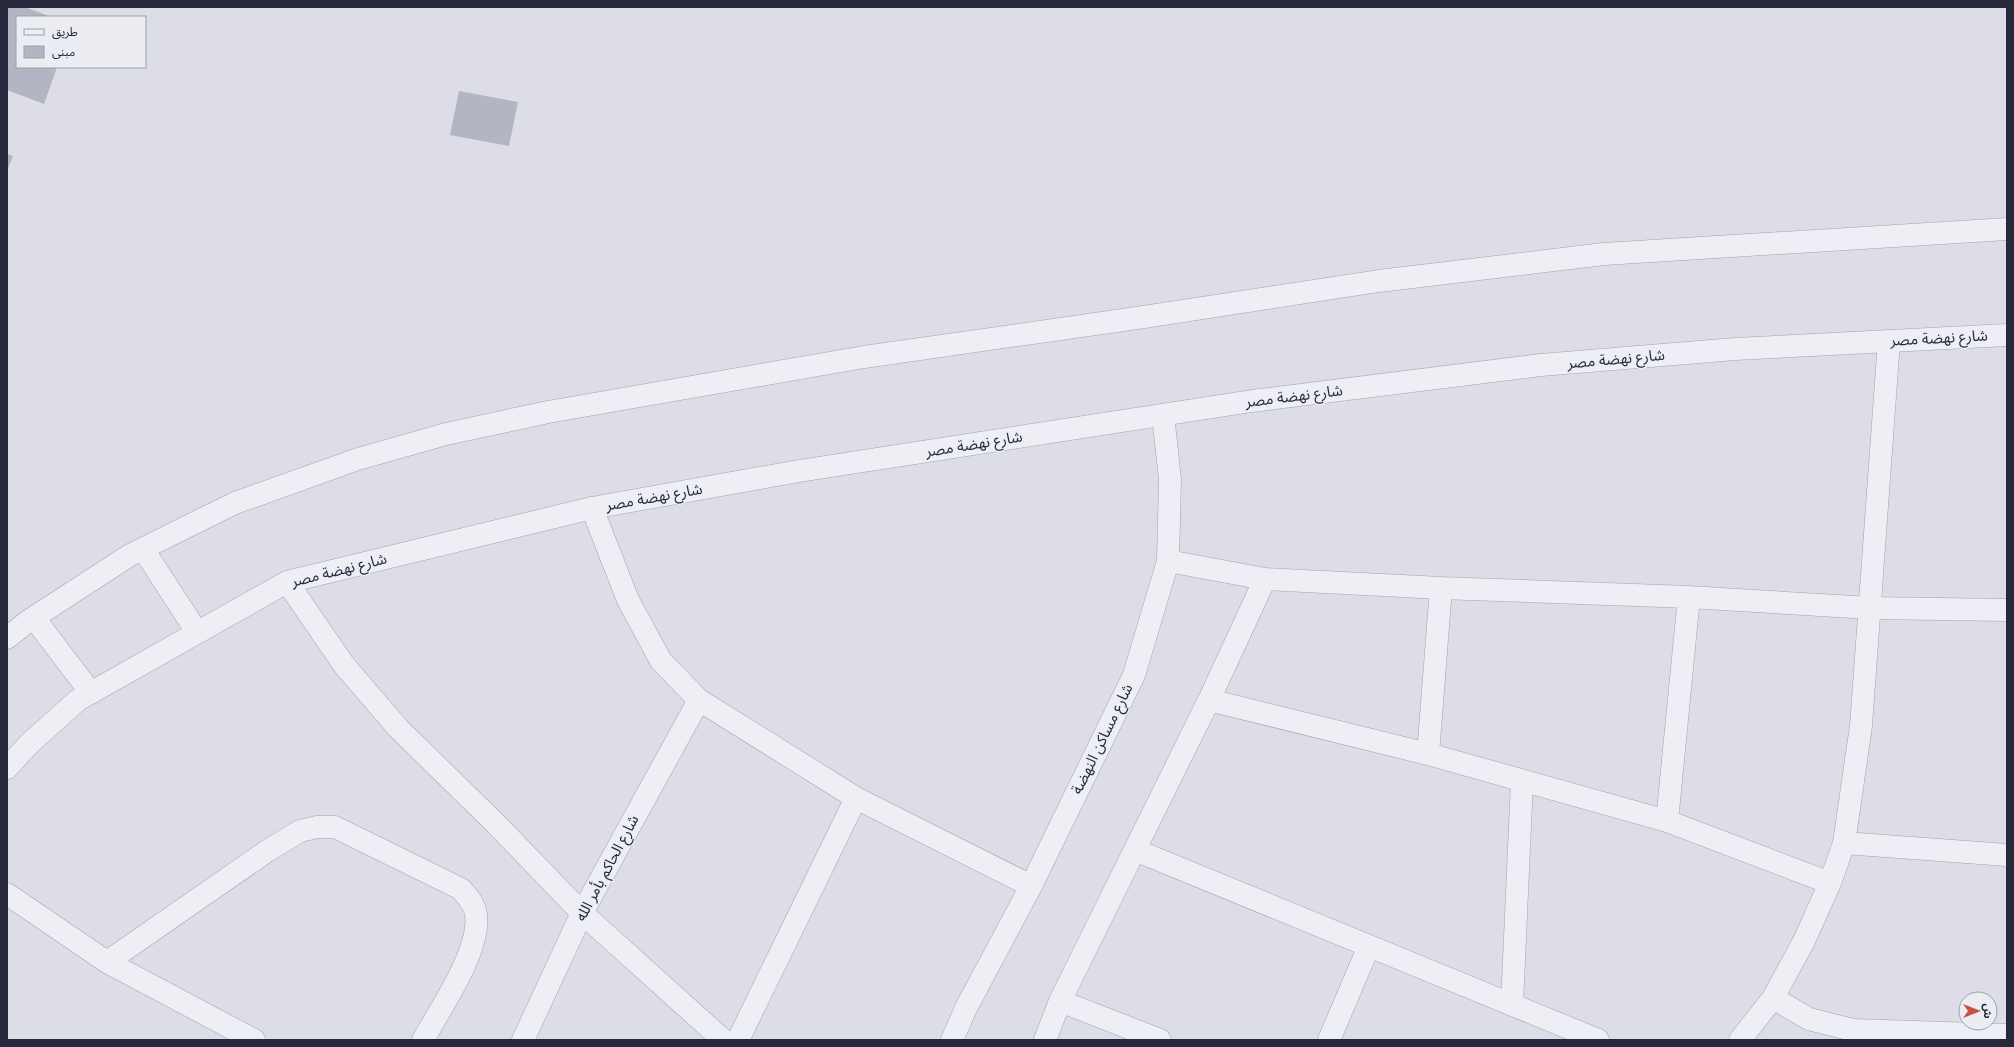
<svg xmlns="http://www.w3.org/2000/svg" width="2014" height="1047" font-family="Figtree,'Noto Sans Arabic',sans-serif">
<rect width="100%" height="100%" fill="#dcdde6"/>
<path fill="#b3b6c2" d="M7,7H25L51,17H17V67H57L44,104L7,90Z
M459,91L518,102L509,146L450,135Z
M7,154L13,156L7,171Z"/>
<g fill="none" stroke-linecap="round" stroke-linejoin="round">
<g stroke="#a2a3af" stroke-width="23">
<path id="minor" d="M592,508L628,600L661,661L699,700L856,798L1031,886
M1168,561L1265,579L1441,588L1689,597L1870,608L2007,610
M287,582L344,665L398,728L496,824L582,913L723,1040
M1209,700L1428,754L1667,821L1830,883
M1428,754L1441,588
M1667,821L1689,597
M1844,843L2007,855
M1135,850L1598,1040
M7,894L107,962L254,1040
M107,962L267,851L300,831L317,827H335L461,889C467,896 475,904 476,915C481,950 440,1009 423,1040
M1773,998L1809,1019L1853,1030L2007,1035
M1060,1001L1160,1040
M1512,1005L1522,781
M523,1040L582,913L699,700
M738,1040L856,798
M952,1040L966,1008L1031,886L1134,675L1168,561L1170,479L1163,415
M1045,1040L1060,1001L1209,700L1265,579
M1329,1040L1369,946
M1740,1040L1773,998L1804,941L1830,883L1844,843L1861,726L1889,341"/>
</g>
<g stroke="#a2a3af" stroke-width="23">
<path id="tertiary" d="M143,549L197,632
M34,618L91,693
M7,638L27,622L130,555L235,503L358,459L446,434L548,412L864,357L1137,318L1379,281L1604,254L2007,229
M7,768L29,744L78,700L287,582L592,508L799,471L1252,401L1541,365L1735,349L2007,335"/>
</g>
<use href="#minor" stroke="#eeeff4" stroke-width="22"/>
<use href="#tertiary" stroke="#eeeff4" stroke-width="22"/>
</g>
<g text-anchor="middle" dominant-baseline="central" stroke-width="3" stroke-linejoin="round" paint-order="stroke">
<g font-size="15" fill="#26293b" stroke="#ebedf3">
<text transform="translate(1939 338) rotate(-3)">شارع نهضة مصر</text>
<text transform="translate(1616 359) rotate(-5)">شارع نهضة مصر</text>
<text transform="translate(1294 396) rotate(-7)">شارع نهضة مصر</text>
<text transform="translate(974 444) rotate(-9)">شارع نهضة مصر</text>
<text transform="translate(654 497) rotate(-10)">شارع نهضة مصر</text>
<text transform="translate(339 570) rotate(-14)">شارع نهضة مصر</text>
<text transform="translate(1102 739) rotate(-64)">شارع مساكن النهضة</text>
<text transform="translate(607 868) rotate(-62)">شارع الحاكم بأمر الله</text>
</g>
</g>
<rect width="2014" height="1047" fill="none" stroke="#26293b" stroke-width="16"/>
<rect x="16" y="16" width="130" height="52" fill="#ebedf3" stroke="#9c9fa9"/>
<rect x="24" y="29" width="20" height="6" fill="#eeeff4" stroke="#9c9fa9"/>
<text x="52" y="36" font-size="12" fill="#26293b">طريق</text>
<rect x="24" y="46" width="20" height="12" fill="#b3b6c2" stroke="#9c9fa9"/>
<text x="52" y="56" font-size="12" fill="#26293b">مبنى</text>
<g transform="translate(1978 1011) rotate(90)"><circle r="19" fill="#ebedf3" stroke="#9c9fa9"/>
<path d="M0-3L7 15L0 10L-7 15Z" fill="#c84f44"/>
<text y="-6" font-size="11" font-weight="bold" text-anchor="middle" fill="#26293b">ش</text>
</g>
</svg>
